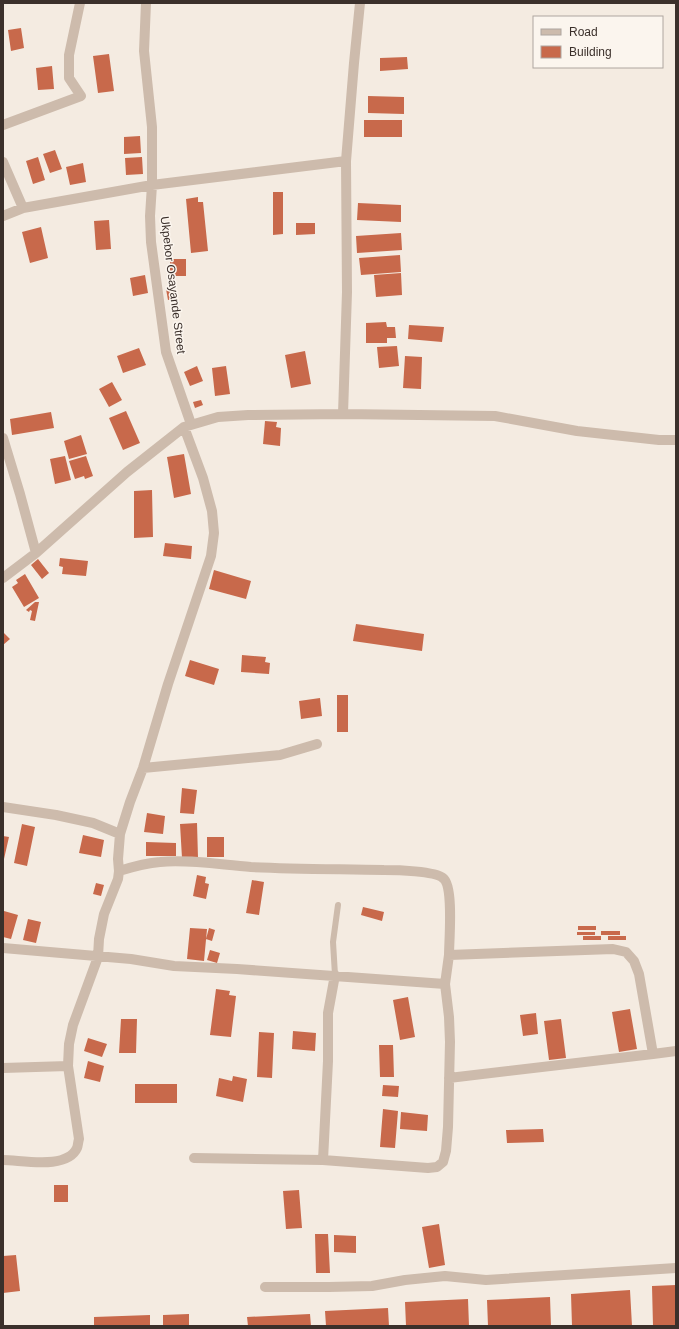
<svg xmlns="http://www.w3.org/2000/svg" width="679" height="1329" font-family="Helvetica,sans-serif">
<rect width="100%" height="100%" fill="#f4ebe1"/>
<path fill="#c8694b" d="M21,28L24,48L11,51L8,30Z
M109,54L114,91L98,93L93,56Z
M407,57L408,69L380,71V58Z
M52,66L54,89L38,90L36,68Z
M368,96L404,97V114L368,113Z
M364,120H402V137H364Z
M140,136L141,153L124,154V137Z
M55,150L62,169L50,173L43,154Z
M38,157L45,180L33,184L26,161Z
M142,157L143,174L126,175L125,158Z
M83,163L86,182L70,185L66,167Z
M273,192H283V234L273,235Z
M198,197V202H203L208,251L191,253L186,199Z
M358,203L401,205V222L357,220Z
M109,220L111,249L96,250L94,221Z
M296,223H315V234L296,235Z
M41,227L48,258L30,263L22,232Z
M401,233L402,250L357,253L356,236Z
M400,255L401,272L361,275L359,258Z
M170,259H186V276H170Z
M401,273L402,295L376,297L374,275Z
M145,275L148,293L133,296L130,278Z
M174,288L175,299L168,300L166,289Z
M386,322L387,327H395L396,338H387V343H366V323Z
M409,325L444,327L442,342L408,339Z
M397,346L399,366L379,368L377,347Z
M139,348L146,365L123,373L117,356Z
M305,351L311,384L291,388L285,355Z
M405,356L422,357L421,389L403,388Z
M197,366L203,381L190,386L184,372Z
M226,366L230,394L215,396L212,368Z
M112,382L122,400L109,407L99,389Z
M201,400L203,405L195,408L193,402Z
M126,411L140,443L123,450L109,418Z
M51,412L54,428L12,435L10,419Z
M265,421L277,422L276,427L281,428L280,446L263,444Z
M81,435L87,454L69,459L64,441Z
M184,454L191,494L174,498L167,457Z
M65,456L71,480L55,484L50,459Z
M86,456L93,476L85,479L84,476L75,479L69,461Z
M152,490L153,537L134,538V491Z
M165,543L192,546L191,559L163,556Z
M60,558L88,561L86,576L62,574L63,567L59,566Z
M38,559L49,573L42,579L31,565Z
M214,570L251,581L246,599L209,589Z
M25,574L39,598L24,607L12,587L18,583L16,580Z
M35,602H39L35,621L30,620L32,611L30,610L29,612L26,610Z
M356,624L424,634L422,651L353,641Z
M3,632L10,639L3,645Z
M242,655L266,657L265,662L270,663L269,674L241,672Z
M190,660L219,669L214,685L185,676Z
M337,695H348V732H337Z
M320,698L322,716L301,719L299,701Z
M182,788L197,790L194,814L180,813Z
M147,813L165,816L163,834L144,832Z
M197,823L198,858H182L180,824Z
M22,824L35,827L27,866L14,863Z
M83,835L104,840L101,857L79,853Z
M3,836L9,837L4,859L3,858Z
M207,837H224V857H207Z
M146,842L176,843V856H146Z
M197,875L206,877L205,883L209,884L206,899L193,896Z
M252,880L264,882L259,915L246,913Z
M96,883L104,885L101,896L93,894Z
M363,907L384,912L382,921L361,915Z
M4,911L18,915L11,939L3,937Z
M28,919L41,922L36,943L23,940Z
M578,926H596V930H578Z
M190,928L207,929L204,961L187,959Z
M209,928L215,930L212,941L206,939Z
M601,931H620V935H601Z
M577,932H595V935H577Z
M583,936H601V940H583Z
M608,936H626V940H608Z
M210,950L220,953L217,963L207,960Z
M216,989L230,991L229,995L236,996L231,1037L210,1035Z
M408,997L415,1037L400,1040L393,1000Z
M630,1009L637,1049L619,1052L612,1012Z
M536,1013L538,1034L523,1036L520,1015Z
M121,1019H137L136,1053H119Z
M561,1019L566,1058L549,1060L544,1021Z
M293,1031L316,1033L315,1051L292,1049Z
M259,1032L274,1033L272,1078L257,1077Z
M88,1038L107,1044L102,1057L84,1051Z
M379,1045H393L394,1077H380Z
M88,1061L104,1066L100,1082L84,1078Z
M233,1076L247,1079L243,1102L216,1096L219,1078L232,1081Z
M135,1084H177V1103H135Z
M383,1085L399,1086L398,1097L382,1096Z
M383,1109L398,1111L395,1148L380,1147Z
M401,1112L428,1115L427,1131L400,1129Z
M543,1129L544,1142L507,1143L506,1130Z
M54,1185H68V1202H54Z
M299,1190L302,1228L286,1229L283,1191Z
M439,1224L445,1265L429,1268L422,1227Z
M315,1234H328L330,1273H316Z
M334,1235L356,1236V1253L334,1252Z
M16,1255L20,1291L3,1293V1256Z
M676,1285V1326H653L652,1286Z
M630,1290L632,1326H572L571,1294Z
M550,1297L551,1326H488L487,1300Z
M468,1299L469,1326H406L405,1302Z
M388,1308L389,1326H326L325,1311Z
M189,1314V1326H163V1315Z
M310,1314L311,1326H248L247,1317Z
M150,1315V1326H94V1317Z"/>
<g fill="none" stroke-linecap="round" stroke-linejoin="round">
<path stroke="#cdbbac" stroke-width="6" d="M335,975L333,942L338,905"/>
<path stroke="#cdbbac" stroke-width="10" d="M146,3L144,51L152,127V185L150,216L151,242L166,352L191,424
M360,3L354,63L346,161L347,292L343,414L495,416L577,431L659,440H676
M3,125L81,96L69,78V55L80,3
M3,162L23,208
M3,216L23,208L152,185L346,161
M3,438L20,494L36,553L127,472L184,427L218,417L248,415L343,414
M3,578L36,553
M143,768L280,755L317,744
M3,807L56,815L93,823L120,834
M119,871C132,867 146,863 160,862C189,859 222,865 251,867C295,869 340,869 384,870C396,870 435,871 443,878C454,886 449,941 449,955
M3,948L131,959L174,966L237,969L445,984L449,1017L450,1042L448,1127L446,1151L443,1162L437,1167L428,1168L323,1160L194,1158
M445,984L449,955L613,949L626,952L634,961L639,974L653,1054L676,1051
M3,1068L68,1066
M449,1078L653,1054
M3,1160C22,1160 67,1170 77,1148C78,1146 78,1142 79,1139L68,1066L69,1044L73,1025L98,957L99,939L104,914L118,879L119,871L118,859L120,834L130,802L143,768L168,684L211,556L214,533L212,511L203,478L184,427
M323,1160L328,1061V1013L335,975
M265,1287H329L372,1286L405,1280L445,1276L486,1280L676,1268"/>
</g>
<g text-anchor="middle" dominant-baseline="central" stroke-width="3" stroke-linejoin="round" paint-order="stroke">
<g font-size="12" fill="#3b302b" stroke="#fbf5ee">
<text transform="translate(173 285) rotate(83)">Ukpebor Osayande Street</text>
</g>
</g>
<rect width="679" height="1329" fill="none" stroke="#3b302b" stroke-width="8"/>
<rect x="533" y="16" width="130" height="52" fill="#fbf5ee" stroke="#aea6a0"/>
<rect x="541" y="29" width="20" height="6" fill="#cdbbac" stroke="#aea6a0"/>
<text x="569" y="36" font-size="12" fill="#3b302b">Road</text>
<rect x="541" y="46" width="20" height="12" fill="#c8694b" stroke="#aea6a0"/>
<text x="569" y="56" font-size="12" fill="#3b302b">Building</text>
</svg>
